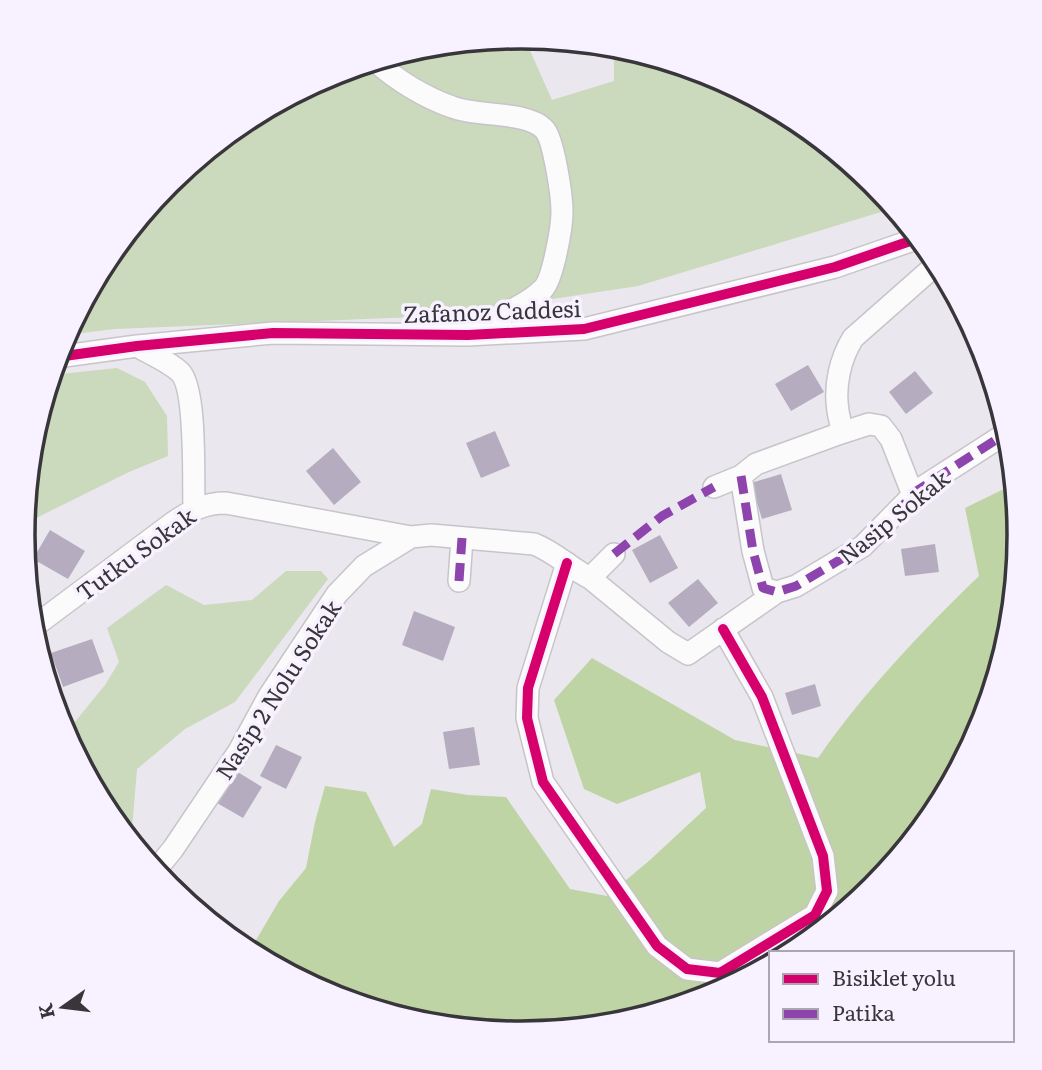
<svg xmlns="http://www.w3.org/2000/svg" width="1042" height="1070" font-family="Literata,serif">
<rect width="100%" height="100%" fill="#eae7ee"/>
<path fill="#cbd9bc" d="M524,37L552,100L614,81V46L712,75L798,121L874,183L894,208L638,286L441,316L114,329L66,335L107,258L169,182L245,121L331,75L424,46Z
M117,368L145,382L167,416L168,456L129,472L24,524L32,437L51,375Z
M286,571H321L328,579L235,702L185,729L137,769L131,841L107,811L65,734L105,685L119,662L107,628L166,585L204,605L252,600Z"/>
<path fill="#bfd4a4" d="M1014,484L1019,535L1010,633L981,726L935,812L873,888L797,949L791,953H771V964L711,995L618,1024L521,1033L423,1024L330,995L249,952L279,901L306,868L315,822L325,786L366,792L394,847L422,824L431,789L468,795L506,797L570,889L607,896L650,860L706,808L700,772L617,804L584,789L554,700L592,658L735,740L818,758C864,692 921,632 979,576L965,508Z"/>
<path fill="#b6acbf" d="M808,365L824,392L791,411L775,384Z
M915,371L933,393L906,414L889,392Z
M495,431L510,466L481,478L466,443Z
M333,448L361,482L334,505L306,471Z
M781,474L792,510L762,519L751,483Z
M50,530L85,551L68,579L33,559Z
M660,535L678,568L650,583L632,550Z
M935,544L939,572L905,576L901,549Z
M698,579L718,603L689,627L668,603Z
M414,611L455,627L443,661L402,645Z
M92,639L104,672L63,687L51,653Z
M815,684L821,706L792,715L785,693Z
M474,727L480,765L449,769L443,732Z
M276,745L302,757L286,789L260,776Z
M236,771L262,787L243,818L217,803Z"/>
<g fill="none" stroke-linecap="round" stroke-linejoin="round">
<g stroke="#c7c4ca" stroke-width="24">
<path id="minor" d="M375,61C398,81 424,97 452,107C477,117 527,111 544,129C554,139 562,197 562,212C562,227 553,279 543,289C523,309 489,319 463,331
M137,346C150,354 168,361 180,372C197,389 193,481 194,508
M57,357L137,346L273,333L468,335L584,329L835,267L919,238
M841,433L869,424L881,426L891,439L913,495
M741,476L753,551L763,588L777,592L796,586L863,546L918,490L1008,432
M714,487L741,476L756,464L841,433C842,424 839,419 838,411C834,386 840,359 853,338L938,263
M567,563L528,688L527,718L543,782L657,946L687,969L720,973L815,915L827,891L823,856L762,697L723,629
M590,578L668,642L688,654L777,592
M459,581L462,538
M32,628L174,522C192,510 204,503 226,503L411,537
M155,871L173,849L239,751L269,696L337,594L364,566L411,537L431,535L534,544C555,552 570,568 590,578L614,554"/>
</g>
<use href="#minor" stroke="#fcfbfc" stroke-width="21"/>
<path stroke="#8e44ad" stroke-width="9" stroke-dasharray="18 9" stroke-linecap="butt" d="M741,476L753,551L763,588L777,592L796,586L863,546L918,490L1008,432
M614,554L662,516L714,487
M459,581L462,538"/>
<g stroke="#f8f1ff" stroke-width="15">
<path id="cycleway" d="M57,357L137,346L273,333L468,335L584,329L835,267L919,238
M567,563L528,688L527,718L543,782L657,946L687,969L720,973L815,915L827,891L823,856L762,697L723,629"/>
</g>
<use href="#cycleway" stroke="#d6006c" stroke-width="10"/>
</g>
<g text-anchor="middle" dominant-baseline="central" stroke-width="7" stroke-linejoin="round" paint-order="stroke">
<g font-size="23" fill="#38363b" stroke="#f8f1ff">
<text transform="translate(492 310) rotate(-2)">Zafanoz Caddesi</text>
<text transform="translate(893 516) rotate(-39)">Nasip Sokak</text>
<text transform="translate(135 553) rotate(-36)">Tutku Sokak</text>
<text transform="translate(277 689) rotate(-57)">Nasip 2 Nolu Sokak</text>
</g>
</g>
<path d="M0 0H1042V1070H0ZM35 535a486 486 0 1 1 972 0a486 486 0 1 1-972 0Z" fill="#f8f1ff" fill-rule="evenodd"/>
<path fill="none" stroke="#38363b" stroke-width="3.5" d="M35 535a486 486 0 1 1 972 0a486 486 0 1 1-972 0Z"/>
<rect x="769" y="951" width="245" height="91" fill="#f8f1ff" stroke="#aba6b1" stroke-width="2"/>
<rect x="783" y="974" width="35" height="10" fill="#d6006c" stroke="#aba6b1" stroke-width="2"/>
<text x="832" y="986" font-size="21" fill="#38363b">Bisiklet yolu</text>
<rect x="783" y="1009" width="35" height="10" fill="#8e44ad" stroke="#aba6b1" stroke-width="2"/>
<text x="832" y="1021" font-size="21" fill="#38363b">Patika</text>
<g transform="translate(63 1007) rotate(256)" stroke="#f8f1ff" stroke-width="5" paint-order="stroke">
<path d="M0-5L12 26L0 18L-12 26Z" fill="#38363b"/>
<text y="-10" font-size="19" font-weight="bold" text-anchor="middle" fill="#38363b">K</text>
</g>
</svg>
